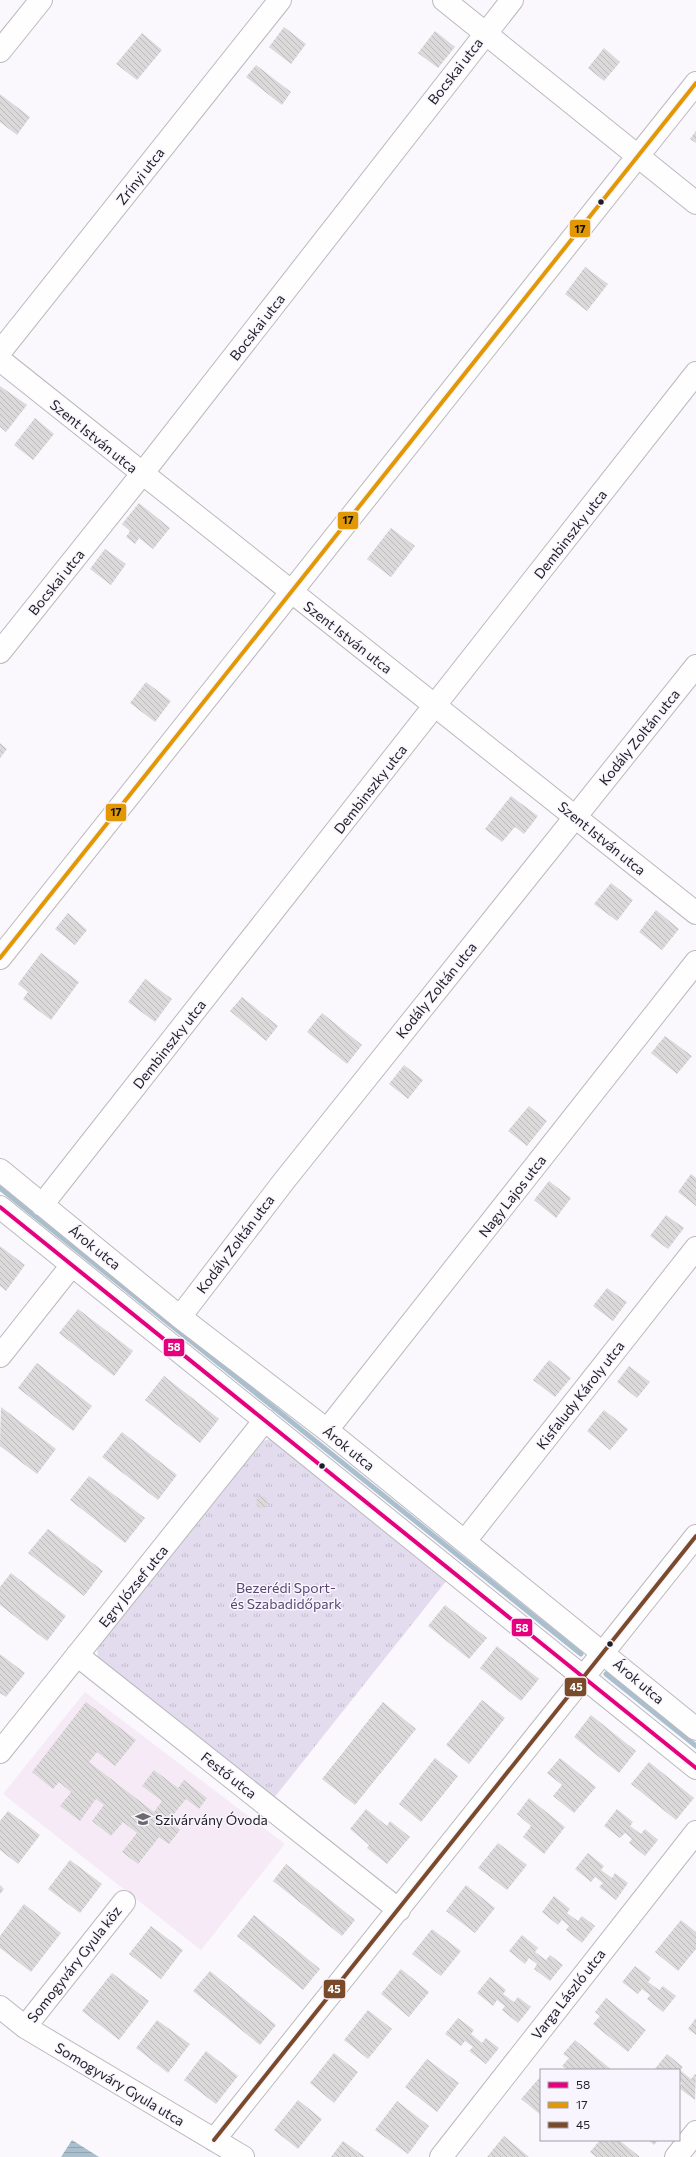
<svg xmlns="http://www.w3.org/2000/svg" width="696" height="2157" font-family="Commissioner,sans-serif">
<defs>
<pattern id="park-tufts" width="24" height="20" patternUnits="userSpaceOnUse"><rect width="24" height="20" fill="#e3dcef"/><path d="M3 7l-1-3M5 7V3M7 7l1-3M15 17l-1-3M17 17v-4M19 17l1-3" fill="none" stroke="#c2bccd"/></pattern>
<pattern id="water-rules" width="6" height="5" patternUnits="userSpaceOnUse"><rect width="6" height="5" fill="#aabfce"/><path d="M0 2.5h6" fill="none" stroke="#92a4b1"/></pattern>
<pattern id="building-back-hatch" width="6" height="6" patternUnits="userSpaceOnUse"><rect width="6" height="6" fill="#dcd9da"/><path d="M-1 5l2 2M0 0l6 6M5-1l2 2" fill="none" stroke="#bcbabb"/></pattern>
</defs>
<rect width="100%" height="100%" fill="#faf7fd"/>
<path fill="#f5eaf6" d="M85,1692L285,1844L201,1950L3,1794Z"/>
<path fill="url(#park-tufts)" d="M275,1438L451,1575L274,1798L98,1661L97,1645L258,1442Z"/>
<path fill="url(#water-rules)" d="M72,2140L99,2157H61Z"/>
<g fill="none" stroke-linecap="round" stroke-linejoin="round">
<path stroke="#aabfce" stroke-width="5" d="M0,1188L581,1654
M606,1674L696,1746"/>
</g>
<path fill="url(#building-back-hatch)" d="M284,27L306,44L291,64L269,47Z
M435,31L455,47L438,68L418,53Z
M142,33L162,50L137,80L116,64Z
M604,48L620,62L604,81L588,68Z
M256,65L291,92L282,105L246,77Z
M0,94L30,117L17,135L0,122Z
M696,131V143L690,139Z
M585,267L608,284L587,311L565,294Z
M0,386L27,405L6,432L0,427Z
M35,418L54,434L33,460L14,445Z
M139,503L170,528L153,549L139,538L135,544L126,537L130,531L122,524Z
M391,528L415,546L391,577L367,559Z
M105,549L126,564L111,585L90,569Z
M146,682L171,701L155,722L130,703Z
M0,743L7,749L0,758Z
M511,796L538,816L524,834L515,827L502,842L485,829Z
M611,883L633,900L617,921L594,904Z
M656,910L679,929L662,950L639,932Z
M68,913L87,930L75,945L55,929Z
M41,953L79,982L51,1020L23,999L28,992L18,984Z
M145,979L172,999L155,1022L128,1002Z
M242,997L278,1026L266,1041L230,1011Z
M322,1013L362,1045L347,1064L307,1032Z
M665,1036L692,1056L677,1074L651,1053Z
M404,1065L423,1080L408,1099L389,1084Z
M529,1106L547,1121L527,1146L508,1131Z
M691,1174L696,1178V1206L678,1192Z
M549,1181L571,1198L556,1218L534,1200Z
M666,1215L684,1228L668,1249L650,1236Z
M0,1246L25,1265L6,1291L0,1286Z
M607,1288L627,1302L613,1321L593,1306Z
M78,1309L133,1351L114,1376L59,1333Z
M549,1360L571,1378L555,1397L533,1380Z
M37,1363L92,1406L73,1431L18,1388Z
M629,1366L650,1382L637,1398L617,1382Z
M164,1376L219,1419L200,1443L145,1400Z
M1,1407L56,1449L37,1474L0,1446Z
M604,1410L628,1429L610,1450L587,1431Z
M122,1432L177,1475L158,1500L102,1457Z
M89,1476L145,1518L125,1543L70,1500Z
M256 1502a6 6 0 1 1 12 0a6 6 0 1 1-12 0Z
M48,1529L103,1571L84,1596L28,1553Z
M11,1573L66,1616L47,1641L0,1605V1587Z
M445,1605L487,1638L469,1659L428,1626Z
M497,1646L539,1679L521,1701L480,1668Z
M0,1654L25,1673L6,1697L0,1693Z
M482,1700L505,1718L469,1764L446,1745Z
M86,1702L136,1740L115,1766L97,1752L89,1762L154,1812L162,1801L142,1786L154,1770L178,1788L184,1780L207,1798L199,1809L186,1799L168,1821L180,1830L169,1844L159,1837L138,1864L122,1852L137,1833L123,1822L111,1836L92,1821L104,1805L96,1799L80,1821L60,1806L71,1792L59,1782L53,1789L32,1772Z
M383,1702L416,1729L355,1805L322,1779Z
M591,1715L636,1751L619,1773L574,1737Z
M435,1758L458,1776L421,1822L399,1804Z
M560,1758L596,1787L574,1813L553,1796L562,1785L547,1773Z
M649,1762L694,1798L676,1820L631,1784Z
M529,1798L565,1827L544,1854L523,1837L531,1826L517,1814Z
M366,1809L387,1826L390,1821L410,1837L387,1864L367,1848L369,1845L350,1829Z
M617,1809L633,1822L630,1826L641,1834L645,1829L658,1840L645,1856L629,1843L632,1839L625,1833L620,1838L604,1826Z
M8,1811L40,1835L18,1864L0,1850V1821Z
M498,1843L527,1865L507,1890L478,1868Z
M588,1853L604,1866L601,1870L612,1878L615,1873L628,1883L616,1900L599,1887L603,1883L595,1877L591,1882L575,1869Z
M70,1860L102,1884L80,1913L48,1889Z
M286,1864L355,1920L342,1936L273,1881Z
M0,1885L4,1889L0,1894Z
M466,1885L495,1908L475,1933L446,1911Z
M554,1896L570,1909L567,1913L578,1921L582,1916L595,1926L582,1943L566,1930L569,1926L562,1920L558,1925L542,1912Z
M24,1904L61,1933L31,1972L0,1948V1936Z
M254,1915L320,1969L303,1990L237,1936Z
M681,1920L696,1932V1949L678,1971L655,1952Z
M151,1926L183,1950L161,1979L129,1954Z
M432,1929L461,1951L441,1976L412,1954Z
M522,1935L538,1948L535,1952L546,1960L550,1955L563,1965L550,1981L534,1969L537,1964L529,1958L525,1964L509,1951Z
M635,1966L651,1978L648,1982L659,1990L663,1986L676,1996L663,2012L647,1999L650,1995L642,1989L638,1994L622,1982Z
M401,1969L429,1992L409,2017L381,1994Z
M210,1971L276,2025L260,2045L193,1991Z
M112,1973L149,2001L119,2040L82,2011Z
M490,1977L506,1990L503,1994L514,2002L518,1997L531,2007L518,2023L502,2010L505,2006L497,2000L493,2006L477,1993Z
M606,1998L646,2030L628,2052L593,2024L600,2016L595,2012Z
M368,2010L392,2029L368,2059L344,2040Z
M458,2018L474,2030L471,2034L482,2043L486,2038L499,2048L486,2064L469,2051L473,2047L465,2041L461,2046L445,2034Z
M696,2018V2035L688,2029Z
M157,2020L190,2044L168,2073L136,2048Z
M575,2040L612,2070H567L562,2066L569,2058L563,2054Z
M206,2051L238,2076L216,2104L184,2080Z
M334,2053L358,2072L334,2103L310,2083Z
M667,2054L683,2067L680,2070L691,2079L695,2074L696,2075L695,2100L679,2088L682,2083L679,2081V2070H654Z
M427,2059L459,2083L437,2112L405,2087Z
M541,2076V2115L521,2099Z
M298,2100L322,2119L298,2149L274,2130Z
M397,2101L429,2126L408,2154L375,2130Z
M504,2136L529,2157H487Z
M600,2140H607L610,2142L612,2140H619L640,2157H596L590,2152Z
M648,2140H658L654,2145Z
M343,2141L365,2157H331Z"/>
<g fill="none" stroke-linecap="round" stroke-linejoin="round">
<g stroke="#bbb9bd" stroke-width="24">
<path id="minor" d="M444,0L696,203
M0,51L41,0
M0,352L280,0
M0,360L696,913
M0,652L142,474L512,0
M0,958L696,83
M0,1170L180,1317L327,1430L696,1729
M42,1205L696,373
M0,1207L696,1768
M180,1317L284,1181L696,666
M0,1356L72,1265
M327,1430L696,962
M465,1541L696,1248
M77,1655L399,1910
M0,1752L265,1420
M0,2007L25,2027L243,2157
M25,2027L124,1902
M214,2140L696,1536
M441,2157L696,1832
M676,2157L696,2132"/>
</g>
<use href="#minor" stroke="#fefeff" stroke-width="22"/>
<g stroke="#f9f5ff" stroke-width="7">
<path id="bus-1" d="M0,1207L696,1768"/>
</g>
<g stroke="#f9f5ff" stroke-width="7">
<path id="bus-2" d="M0,958L696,83"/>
</g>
<g stroke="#f9f5ff" stroke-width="7">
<path id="bus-3" d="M214,2140L696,1536"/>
</g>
<use href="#bus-1" stroke="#e5007d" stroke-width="4"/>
<use href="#bus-2" stroke="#e19803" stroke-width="4"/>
<use href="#bus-3" stroke="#7a4b2a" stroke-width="4"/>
</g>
<defs>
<g id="school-bare" transform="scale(1.2)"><path d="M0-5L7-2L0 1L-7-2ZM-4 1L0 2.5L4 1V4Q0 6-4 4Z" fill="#6c6a6f" stroke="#f9f5ff" stroke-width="2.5" paint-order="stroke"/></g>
</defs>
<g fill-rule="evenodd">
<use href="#school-bare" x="143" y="1819"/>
</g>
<g fill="#1f1e22" stroke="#f9f5ff" stroke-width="1.5">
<circle cx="601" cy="202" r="3.5"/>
<circle cx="322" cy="1466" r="3.5"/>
<circle cx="610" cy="1644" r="3.5"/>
</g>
<g text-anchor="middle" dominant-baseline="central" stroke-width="3" stroke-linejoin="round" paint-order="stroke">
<g font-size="14" fill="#1f1e22" stroke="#f9f5ff">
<text transform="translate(455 71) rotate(-52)">Bocskai utca</text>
<text transform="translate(140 176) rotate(-52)">Zrínyi utca</text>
<text transform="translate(257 327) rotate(-52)">Bocskai utca</text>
<text transform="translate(94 436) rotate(39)">Szent István utca</text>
<text transform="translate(570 534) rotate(-52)">Dembinszky utca</text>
<text transform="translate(56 582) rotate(-51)">Bocskai utca</text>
<text transform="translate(348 637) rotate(38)">Szent István utca</text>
<text transform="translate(639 737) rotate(-51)">Kodály Zoltán utca</text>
<text transform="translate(370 789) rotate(-52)">Dembinszky utca</text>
<text transform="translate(602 838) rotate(39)">Szent István utca</text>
<text transform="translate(436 990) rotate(-51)">Kodály Zoltán utca</text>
<text transform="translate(169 1044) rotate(-52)">Dembinszky utca</text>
<text transform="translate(512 1196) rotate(-52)">Nagy Lajos utca</text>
<text transform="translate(235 1244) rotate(-53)">Kodály Zoltán utca</text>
<text transform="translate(95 1247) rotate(39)">Árok utca</text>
<text transform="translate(580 1395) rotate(-52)">Kisfaludy Károly utca</text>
<text transform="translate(349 1448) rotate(39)">Árok utca</text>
<text transform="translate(133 1586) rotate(-51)">Egry József utca</text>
<text transform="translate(639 1681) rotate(40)">Árok utca</text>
<text transform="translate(229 1775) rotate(38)">Festő utca</text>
<text transform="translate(74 1964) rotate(-52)">Somogyváry Gyula köz</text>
<text transform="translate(568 1994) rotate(-52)">Varga László utca</text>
<text transform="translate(120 2084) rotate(31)">Somogyváry Gyula utca</text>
</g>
<g font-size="14" fill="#5a4773" stroke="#f9f5ff">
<text x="286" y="1587">Bezerédi Sport-<tspan x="286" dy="16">és Szabadidőpark</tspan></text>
</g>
<g font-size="14" fill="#1f1e22" stroke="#f9f5ff" text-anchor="start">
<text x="155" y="1819">Szivárvány Óvoda</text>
</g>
</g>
<g stroke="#f9f5ff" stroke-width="1.5">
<rect x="569" y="219" width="22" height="19" rx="4" fill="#e19803"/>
<rect x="337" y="511" width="22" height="19" rx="4" fill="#e19803"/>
<rect x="105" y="803" width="22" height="19" rx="4" fill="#e19803"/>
<rect x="163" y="1338" width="22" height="19" rx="4" fill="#e5007d"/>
<rect x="511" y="1618" width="22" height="19" rx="4" fill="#e5007d"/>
<rect x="564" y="1677" width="23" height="20" rx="4" fill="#7a4b2a"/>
<rect x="323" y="1979" width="23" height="20" rx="4" fill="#7a4b2a"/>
</g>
<g font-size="11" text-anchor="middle" font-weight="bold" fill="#fff">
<text x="174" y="1351">58</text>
<text x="522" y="1632">58</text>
<text x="576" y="1691">45</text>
<text x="334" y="1993">45</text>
</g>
<g font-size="11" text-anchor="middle" font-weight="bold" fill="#111">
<text x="580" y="233">17</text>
<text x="348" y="524">17</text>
<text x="116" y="816">17</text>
</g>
<rect x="540" y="2069" width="140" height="72" fill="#f9f5ff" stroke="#a29fa7"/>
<rect x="548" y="2082" width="20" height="6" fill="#e5007d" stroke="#a29fa7"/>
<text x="576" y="2089" font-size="12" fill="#1f1e22">58</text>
<rect x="548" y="2102" width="20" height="6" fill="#e19803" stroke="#a29fa7"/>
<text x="576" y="2109" font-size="12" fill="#1f1e22">17</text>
<rect x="548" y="2122" width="20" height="6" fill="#7a4b2a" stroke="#a29fa7"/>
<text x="576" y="2129" font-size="12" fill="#1f1e22">45</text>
</svg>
